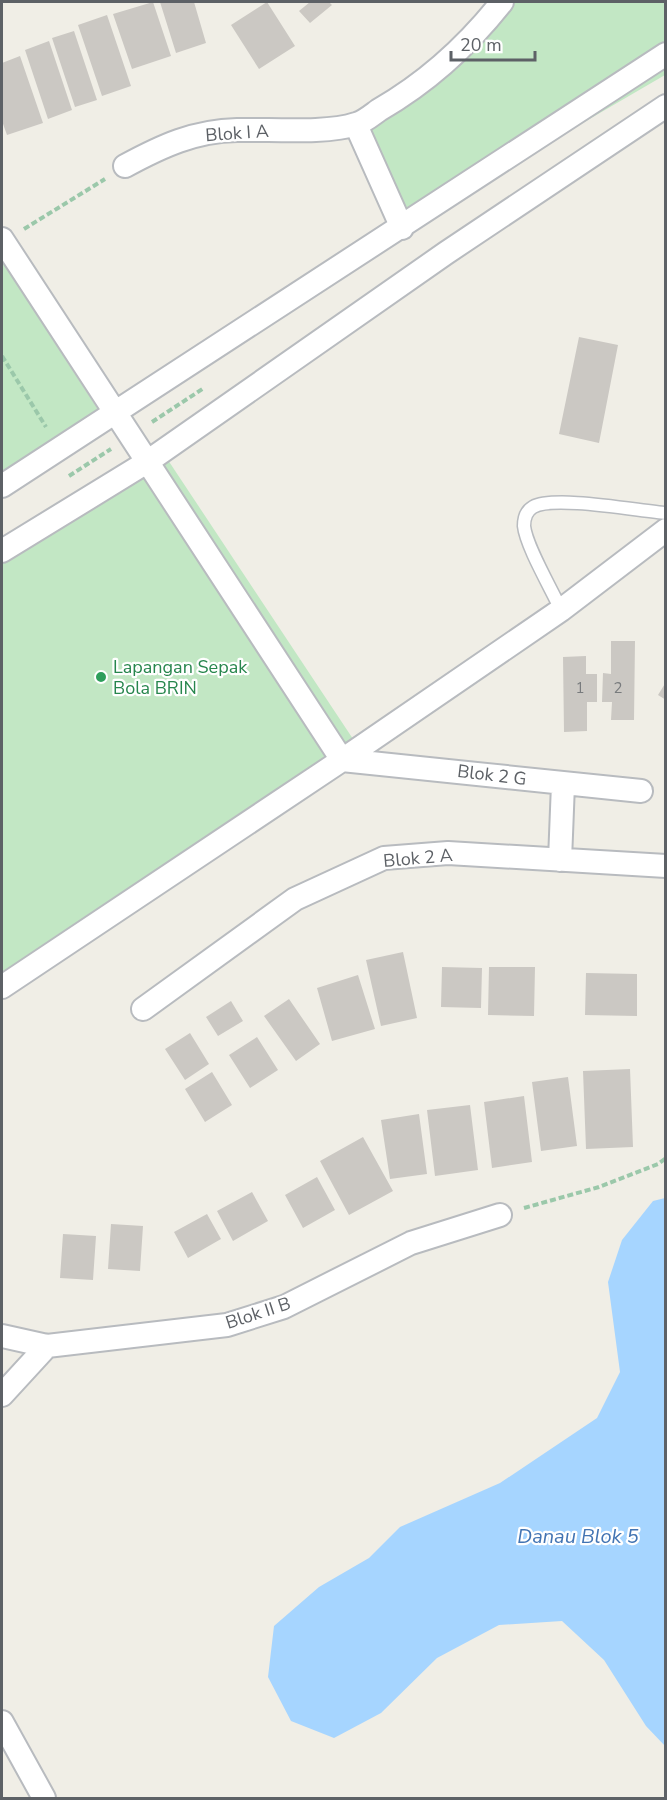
<svg xmlns="http://www.w3.org/2000/svg" width="667" height="1800" font-family="'Nunito Sans',sans-serif">
<rect width="100%" height="100%" fill="#f0eee6"/>
<path fill="#c2e7c4" d="M514,2H665V75L406,226L370,127Z
M2,261L99,411L2,476Z
M160,448L359,748L2,981V555Z"/>
<path fill="#a6d5ff" d="M665,1198V1746L646,1726L604,1660L562,1621L499,1625L437,1658L381,1713L334,1738L291,1721L268,1677L274,1626L319,1587L369,1558L400,1527L500,1483L597,1418L620,1372L608,1282L622,1240L653,1201Z"/>
<path fill="#cbc8c3" d="M153,2L171,56L132,69L113,14Z
M160,2H194L206,43L176,53Z
M267,2L295,46L259,69L231,25Z
M310,2H329L332,5L310,23L299,11Z
M107,15L131,86L102,96L78,25Z
M74,31L97,100L75,107L52,38Z
M49,41L72,110L48,119L25,50Z
M20,56L43,123L7,135L2,121V63Z
M579,337L618,345L599,443L559,434Z
M611,641H635L634,720H611L612,702H602L603,673L611,674Z
M586,656V674H597V702H587V731L564,732L563,657Z
M666,682V700L658,695Z
M403,952L417,1018L381,1026L366,960Z
M442,967L482,968L481,1008L441,1007Z
M489,967H535L534,1016L488,1015Z
M586,973L637,974V1016L585,1015Z
M358,975L375,1029L332,1041L317,988Z
M289,999L320,1044L296,1061L264,1016Z
M231,1001L243,1021L218,1036L206,1017Z
M190,1033L209,1064L185,1080L165,1049Z
M257,1037L278,1070L250,1088L229,1055Z
M630,1069L633,1147L586,1149L583,1071Z
M212,1072L232,1105L205,1122L185,1089Z
M568,1077L577,1146L541,1151L532,1082Z
M524,1096L532,1162L492,1168L484,1102Z
M470,1105L478,1170L435,1176L427,1110Z
M419,1114L427,1174L390,1179L381,1120Z
M363,1137L393,1191L349,1215L320,1161Z
M317,1177L335,1210L303,1228L285,1195Z
M252,1192L268,1221L233,1241L217,1211Z
M207,1214L221,1239L188,1258L174,1232Z
M111,1224L143,1226L140,1271L108,1269Z
M63,1234L96,1236L93,1280L60,1278Z"/>
<g fill="none" stroke-linecap="round" stroke-linejoin="round">
<g stroke="#b8bbbf" stroke-width="15">
<path id="service" d="M561,610C552,590 526,546 524,526C524,518 526,511 533,507C554,495 639,511 666,513"/>
</g>
<g stroke="#b8bbbf" stroke-width="26">
<path id="minor" d="M356,125L402,228
M125,166C162,146 194,131 237,130C269,129 327,134 356,124C364,122 372,115 379,110C426,83 468,45 502,2
M2,239L342,760L2,987
M2,486L666,54
M2,551L147,462L446,253L666,106
M342,760L561,610L666,530
M342,760L641,791
M560,860L563,784
M143,1009L295,899L384,858L448,853L666,866
M2,1336L47,1346L227,1325L284,1307L411,1243L500,1215
M2,1395L47,1346
M2,1722L44,1798"/>
</g>
<path stroke="#9bc8aa" stroke-width="4" stroke-dasharray="6 3" stroke-linecap="butt" d="M24,229L105,179
M2,356L46,427
M152,422L204,388
M69,476L111,449
M524,1208L599,1187L658,1164L666,1158"/>
<use href="#service" stroke="#fff" stroke-width="12"/>
<use href="#minor" stroke="#fff" stroke-width="22"/>
</g>
<circle fill="#2e9e5b" stroke="#fff" stroke-width="2" cx="101" cy="677" r="6"/>
<g text-anchor="middle" dominant-baseline="central" stroke-width="4.5" stroke-linejoin="round" paint-order="stroke">
<g font-size="15" fill="#787b7d">
<text x="580" y="688">1</text>
<text x="618" y="688">2</text>
</g>
<g font-size="18" fill="#5d6166" stroke="#fff">
<text transform="translate(237 133) rotate(-4)">Blok I A</text>
<text transform="translate(492 775) rotate(7)">Blok 2 G</text>
<text transform="translate(418 858) rotate(-5)">Blok 2 A</text>
<text transform="translate(258 1313) rotate(-18)">Blok II B</text>
</g>
<g font-size="18" fill="#27864d" stroke="#fff" text-anchor="start">
<text x="113" y="667">Lapangan Sepak<tspan x="113" dy="21">Bola BRIN</tspan></text>
</g>
<g font-size="20" font-style="italic" fill="#4274b3" stroke="#fff">
<text x="578" y="1536">Danau Blok 5</text>
</g>
</g>
<rect width="667" height="1800" fill="none" stroke="#5d6166" stroke-width="6"/>
<path d="M451 51v9h84v-9" fill="none" stroke="#5d6166" stroke-width="3"/>
<text x="460" y="51" font-size="18" fill="#5d6166" stroke="#ffffff" stroke-width="4.5" paint-order="stroke">20 m</text>
</svg>
